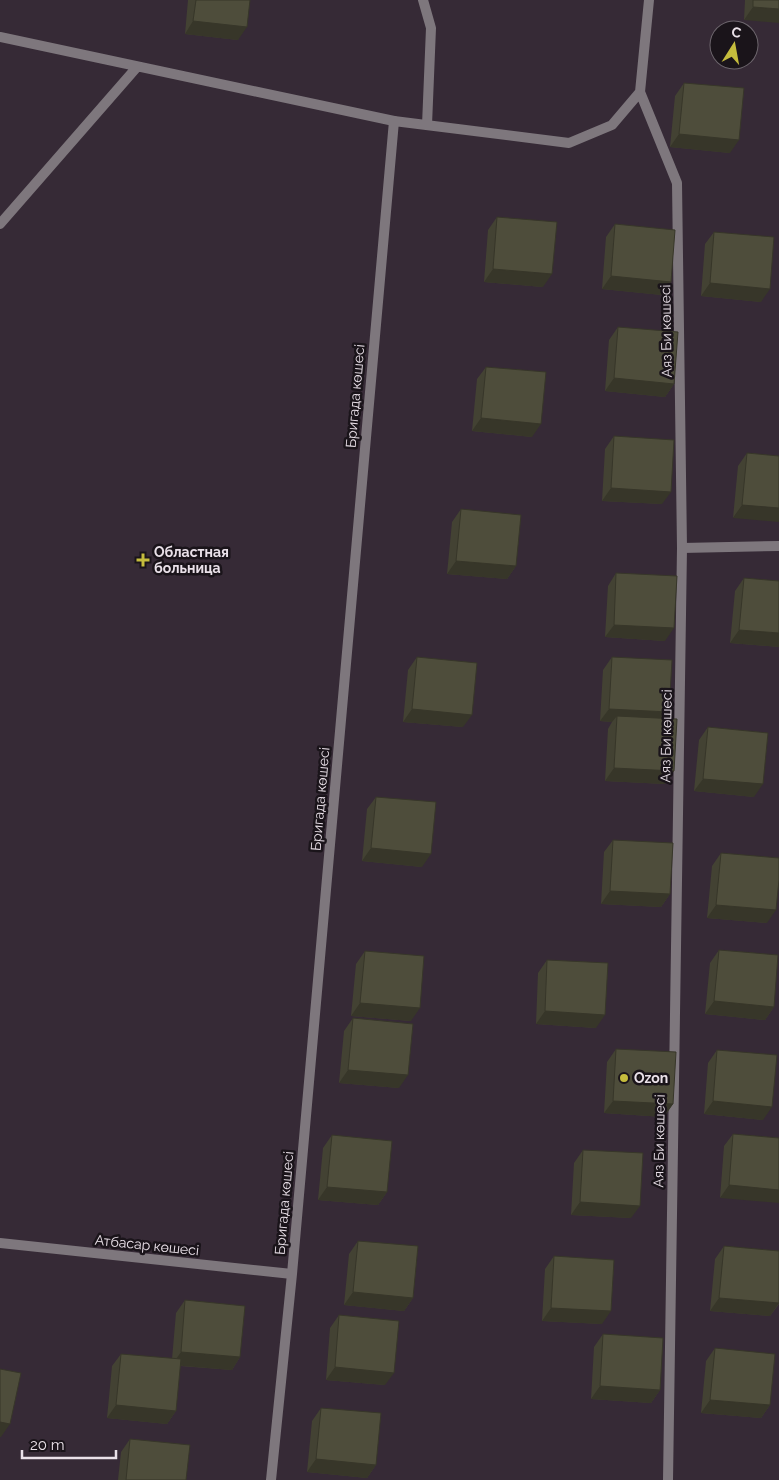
<svg xmlns="http://www.w3.org/2000/svg" width="779" height="1480" font-family="Raleway,sans-serif">
<rect width="100%" height="100%" fill="#362a36"/>
<g fill="none" stroke-linecap="round" stroke-linejoin="round">
<path stroke="#7e777d" stroke-width="10" d="M0,37L394,121
M0,224L137,67
M682,548L779,546"/>
<path stroke="#7e777d" stroke-width="10" d="M423,0L431,28L427,125
M649,0L640,92L677,183L682,548L668,1480
M0,1243L292,1274
M271,1480L292,1274L394,121L569,143L612,125L640,92"/>
</g>
<path fill="#434233" d="M188,0H250L238,40L185,34Z
M745,0H779L744,20Z
M684,83L730,153L670,147L675,96Z
M497,217L543,287L484,282L488,230Z
M615,224L662,295L602,289L606,237Z
M714,232L761,302L701,296L705,244Z
M618,327L674,384L665,397L605,391L609,340Z
M486,367L532,437L472,431L477,379Z
M614,436L662,504L602,501L605,449Z
M747,453L779,456L733,518L738,466Z
M461,509L516,566L507,579L447,574L452,522Z
M616,573L665,641L605,637L608,586Z
M744,578L779,581V647L730,643L735,591Z
M417,657L463,727L403,722L408,670Z
M612,657L669,712L664,718L665,784L605,781L608,729L612,722L600,721L603,670Z
M708,727L754,797L694,791L699,740Z
M376,797L422,867L362,861L367,809Z
M613,840L670,894L661,907L601,904L604,852Z
M721,853L767,923L707,918L712,866Z
M719,950L774,1007L765,1020L705,1014L710,963Z
M365,951L411,1021L351,1016L356,964Z
M547,960L596,1028L536,1024L538,973Z
M353,1018L399,1088L339,1083L344,1031Z
M616,1049L673,1104L664,1117L604,1113L607,1062Z
M717,1050L763,1120L704,1114L708,1063Z
M733,1134L779,1138L720,1198L724,1146Z
M332,1135L387,1192L378,1205L318,1200L323,1148Z
M583,1150L631,1218L571,1215L574,1163Z
M358,1241L413,1298L404,1311L344,1305L349,1254Z
M724,1246L779,1251V1304L770,1316L710,1311L715,1259Z
M554,1256L602,1324L542,1321L545,1269Z
M185,1300L240,1357L232,1370L180,1366L176,1411L167,1424L107,1418L112,1366L121,1354L172,1359L176,1313Z
M339,1315L385,1385L326,1380L330,1328Z
M603,1334L660,1390L651,1403L591,1399L594,1347Z
M715,1348L770,1405L761,1418L701,1413L706,1361Z
M321,1408L376,1465L367,1478L307,1472L312,1421Z
M130,1439L186,1480H118L121,1452Z"/>
<path fill="#373629" d="M753,7L779,9V23L744,20Z
M193,21L247,27L238,40L185,34Z
M679,134L739,140L730,153L670,147Z
M493,269L552,274L543,287L484,282Z
M611,276L671,282L662,295L602,289Z
M710,283L770,289L761,302L701,296Z
M614,378L674,384L665,397L605,391Z
M481,418L541,424L532,437L472,431Z
M611,488L671,492L662,504L602,501Z
M742,505L779,508V522L733,518Z
M456,561L516,566L507,579L447,574Z
M614,625L674,628L665,641L605,637Z
M739,630L779,633V647L730,643Z
M412,709L472,715L463,727L403,722Z
M609,709L669,712L660,725L617,716L612,722L600,721Z
M614,768L674,771L665,784L605,781Z
M703,779L763,784L754,797L694,791Z
M371,848L431,854L422,867L362,861Z
M610,891L670,894L661,907L601,904Z
M716,905L776,910L767,923L707,918Z
M714,1001L774,1007L765,1020L705,1014Z
M360,1003L420,1008L411,1021L351,1016Z
M545,1011L605,1015L596,1028L536,1024Z
M348,1070L408,1075L399,1088L339,1083Z
M613,1101L673,1104L664,1117L604,1113Z
M713,1101L772,1107L763,1120L704,1114Z
M729,1185L779,1190V1203L720,1198Z
M327,1187L387,1192L378,1205L318,1200Z
M580,1202L640,1206L631,1218L571,1215Z
M353,1292L413,1298L404,1311L344,1305Z
M719,1298L779,1303L770,1316L710,1311Z
M551,1308L611,1311L602,1324L542,1321Z
M181,1352L240,1357L232,1370L172,1365Z
M335,1367L394,1373L385,1385L326,1380Z
M600,1386L660,1390L651,1403L591,1399Z
M710,1400L770,1405L761,1418L701,1413Z
M116,1405L176,1411L167,1424L107,1418Z
M0,1422L10,1424L1,1437H0Z
M316,1459L376,1465L367,1478L307,1472Z"/>
<path fill="#4e4d3b" stroke="#373629" d="M196,0H250L247,27L193,21Z
M753,0H779V9L753,7Z
M684,83L744,88L739,140L679,134Z
M497,217L557,222L552,274L493,269Z
M615,224L675,230L671,282L611,276Z
M714,232L774,237L770,289L710,283Z
M618,327L678,332L674,384L614,378Z
M486,367L546,372L541,424L481,418Z
M614,436L674,440L671,492L611,488Z
M747,453L779,456V508L742,505Z
M461,509L521,515L516,566L456,561Z
M616,573L677,576L674,628L614,625Z
M744,578L779,581V633L739,630Z
M417,657L477,663L472,715L412,709Z
M612,657L672,660L669,712L609,709Z
M617,716L677,719L674,771L614,768Z
M708,727L768,733L763,784L703,779Z
M376,797L436,802L431,854L371,848Z
M613,840L673,843L670,894L610,891Z
M721,853L779,858V880L776,910L716,905Z
M719,950L778,955L774,1007L714,1001Z
M365,951L424,956L420,1008L360,1003Z
M547,960L608,963L605,1015L545,1011Z
M353,1018L413,1024L408,1075L348,1070Z
M616,1049L676,1052L673,1104L613,1101Z
M717,1050L777,1055L772,1107L713,1101Z
M733,1134L779,1138V1190L729,1185Z
M332,1135L392,1141L387,1192L327,1187Z
M583,1150L643,1153L640,1206L580,1202Z
M358,1241L418,1246L413,1298L353,1292Z
M724,1246L779,1251V1303L719,1298Z
M554,1256L614,1260L611,1311L551,1308Z
M185,1300L245,1306L240,1357L181,1352Z
M339,1315L399,1321L394,1373L335,1367Z
M603,1334L663,1338L660,1390L600,1386Z
M715,1348L775,1354L770,1405L710,1400Z
M121,1354L181,1359L176,1411L116,1405Z
M0,1369L21,1373L10,1424L0,1422Z
M321,1408L381,1413L376,1465L316,1459Z
M130,1439L190,1445L186,1480H126Z"/>
<g fill="#c5bc3d" stroke="#1a141a" stroke-width="2">
<path d="M140.5 552.5h5v5h5v5h-5v5h-5v-5h-5v-5h5z"/>
<circle cx="624" cy="1078" r="5"/>
</g>
<g text-anchor="middle" dominant-baseline="central" stroke-width="5" stroke-linejoin="round" paint-order="stroke">
<g font-size="14" fill="#eae1e9" stroke="#1a141a">
<text transform="translate(666 331) rotate(-91)">Аяз Би көшесі</text>
<text transform="translate(355 396) rotate(-85)">Бригада көшесі</text>
<text transform="translate(666 736) rotate(-89)">Аяз Би көшесі</text>
<text transform="translate(320 799) rotate(-85)">Бригада көшесі</text>
<text transform="translate(659 1141) rotate(-89)">Аяз Би көшесі</text>
<text transform="translate(284 1203) rotate(-85)">Бригада көшесі</text>
<text transform="translate(147 1245) rotate(6)">Атбасар көшесі</text>
</g>
<g font-size="14" font-weight="bold" fill="#eae1e9" stroke="#1a141a" text-anchor="start">
<text x="154" y="552">Областная<tspan x="154" dy="16">больница</tspan></text>
<text x="634" y="1078">Ozon</text>
</g>
</g>
<g transform="translate(734 45) rotate(11)"><circle r="24" fill="#1a141a" stroke="#6d666d"/>
<path d="M0-4L9 19L0 12L-9 19Z" fill="#c5bc3d"/>
<text y="-8" font-size="14" font-weight="bold" text-anchor="middle" fill="#eae1e9">С</text>
</g>
<path d="M22 1450v8h94v-8" fill="none" stroke="#eae1e9" stroke-width="2.5"/>
<text x="30" y="1450" font-size="15" fill="#eae1e9" stroke="#1a141a" stroke-width="4" paint-order="stroke">20 m</text>
</svg>
